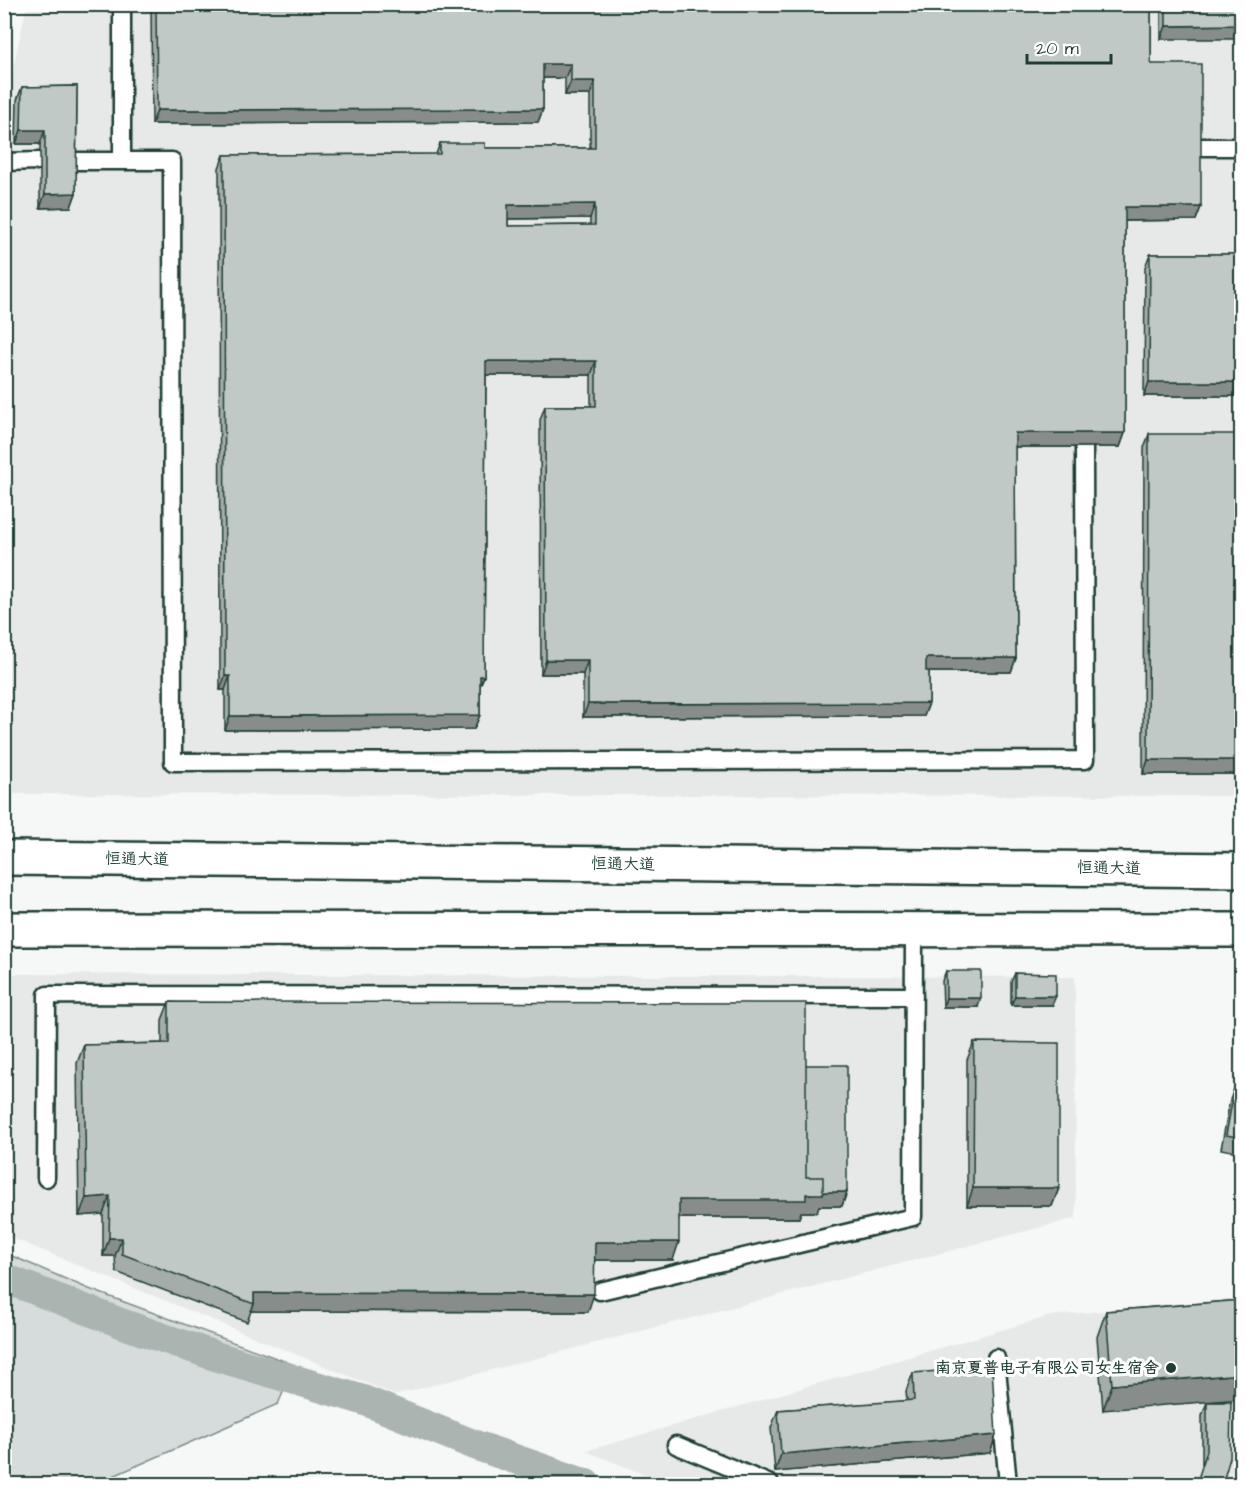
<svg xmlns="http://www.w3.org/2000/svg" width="1246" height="1489" font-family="'Architects Daughter','LXGW WenKai TC',sans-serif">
<rect width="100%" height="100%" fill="#f6f7f7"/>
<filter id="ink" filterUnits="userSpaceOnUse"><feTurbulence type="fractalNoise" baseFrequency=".0167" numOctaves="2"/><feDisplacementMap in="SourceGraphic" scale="12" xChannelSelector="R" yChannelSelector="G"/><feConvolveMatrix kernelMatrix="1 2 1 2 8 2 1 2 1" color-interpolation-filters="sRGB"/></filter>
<g filter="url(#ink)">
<path fill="#e6e9e8" d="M27,5H1241V796L5,794L4,108Z
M4,974L1075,977L1076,1218L395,1395L5,1235Z
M1241,1298V1449L1228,1484H669L586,1451L1050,1316Z"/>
<path fill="#d6dcdb" stroke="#7a8c88" stroke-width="1.5" d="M5,1253L89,1289L295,1365L278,1404L95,1484H5Z"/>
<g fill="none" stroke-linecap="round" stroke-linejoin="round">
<path stroke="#aab5b1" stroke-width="30" d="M4,1278L126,1325L218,1357L363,1400L475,1445L586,1484"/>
<g stroke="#1f3d34" stroke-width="21">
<path id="service" d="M122,4V161
M1196,147H1242
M71,161H172L173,762L1085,760L1084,447
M4,162L40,161
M46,1178L47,995L914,996
M600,1291L913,1217L914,930
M996,1358L1008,1484H1003
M676,1445L770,1484"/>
</g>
<g stroke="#1f3d34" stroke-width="38">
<path id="secondary" d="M4,858L1242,870
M4,929L1242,930"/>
</g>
<use href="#service" stroke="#fff" stroke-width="16"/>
<use href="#secondary" stroke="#fff" stroke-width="33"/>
</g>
<path fill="#a5adaa" stroke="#1f3d34" stroke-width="1.5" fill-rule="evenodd" d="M151,4H1151V64L1201,207L1196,220L1125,221V433L1120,447H1015L1016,658L1011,672H929V703L924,716L583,717V674H541L540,420L545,406H591V375H486L484,676L480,686V715L474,729L225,730V690H220L219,168L224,155L436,154L440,143L485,148H590V95H565V78H543V109L538,122L152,124ZM590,218V225L508,226V219Z
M1161,4H1242L1161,39Z
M77,86L76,193L71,207L40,208V144H16L17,100L22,87Z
M1150,254H1242V396H1144L1145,267Z
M1149,434L1242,774H1143L1144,448Z
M946,971L978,1007H943L942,981Z
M1015,973L1052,1005H1011V982Z
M169,1002L806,1065L847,1192L842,1206H819L817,1212H801L799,1218H679L673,1260H595L588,1312L251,1311L247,1322L116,1272L115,1256H103V1214L79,1216L77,1063L84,1045L162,1043V1020Z
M974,1042L1059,1188L1052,1206H967V1060Z
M1235,1086L1242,1087V1153L1221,1149L1230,1100Z
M1242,1300L1103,1410L1097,1337L1106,1311Z
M913,1373L996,1435L990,1453L775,1472L771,1428L778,1410L907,1401L906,1391Z
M1207,1402H1231L1202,1465V1416Z"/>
<path fill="#868d8b" stroke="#1f3d34" stroke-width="1.5" d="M1242,25V39H1161L1166,26Z
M543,64H571L565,78H538Z
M571,81H595L590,95H565Z
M543,109L538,122L152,124L157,110Z
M21,130H45L40,144H16Z
M76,193L71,207L40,208L45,194Z
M595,204L590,218L503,219L508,205Z
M1125,207H1201L1196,220L1120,221Z
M486,361H596L591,375H481Z
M1149,382H1242V396H1144Z
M1015,433H1125L1120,447H1010Z
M926,658H1016L1011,672H921Z
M546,660H588L583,674H541Z
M225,676H230L225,690H220Z
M480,676H484L478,690Z
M929,703L924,716L583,717L588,704Z
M480,715L474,729L225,730L230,716Z
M1148,760H1242V774H1143Z
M1015,996H1056L1052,1005H1011Z
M946,998H981L978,1007H943Z
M973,1188H1059L1052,1206H967Z
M822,1192H847L842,1206H819L817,1212H801L799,1218H673L679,1200L806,1195Z
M110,1196L103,1214L79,1216L86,1198Z
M109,1238H122L115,1256H103Z
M595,1242H679L673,1260H588Z
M254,1293L594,1294L588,1312L251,1311L254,1304Z
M1242,1374V1399L1103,1410L1112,1385Z
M996,1435L990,1453L775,1472L781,1454Z"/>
<path fill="#c0c9c6" stroke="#1f3d34" stroke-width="1.5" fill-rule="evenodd" d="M156,4H1151V64H1201V207H1125V433H1015L1016,658H926V671H929V703L588,704V660H546L545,406H596V361H486L484,676H480V715L230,716V676H225L224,155L440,154V143H485V148H595V81H571V64H543V109L157,110ZM595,204V225L508,226V205Z
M1166,4H1242V25L1166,26Z
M77,86L76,193L45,194V130H21L22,87Z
M1150,254H1242V382H1149Z
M1149,434H1242V760H1148Z
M946,971H981V998H946Z
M1015,973L1056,974V996H1015Z
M169,1002L806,1003V1177H823V1194H806V1200H679V1242H595L594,1294L254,1293V1304L122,1254V1238H109L110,1196L86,1198L84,1045L169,1043Z
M974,1042L1059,1043V1188H973Z
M806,1065H847V1192H823V1177H806Z
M1235,1086L1242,1087V1138L1226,1135Z
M1242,1300V1374L1112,1385L1106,1311Z
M992,1367L996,1435L781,1454L778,1410L914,1400L913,1373Z
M1207,1402H1231L1230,1458L1222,1485H1196L1207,1451Z"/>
</g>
<circle fill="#1f3d34" stroke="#fff" stroke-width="2" cx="1171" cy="1368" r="6"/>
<g text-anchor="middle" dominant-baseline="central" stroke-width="6" stroke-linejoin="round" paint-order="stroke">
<g font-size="16" fill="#1f3d34" stroke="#fff">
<text transform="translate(137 859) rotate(1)">恒通大道</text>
<text transform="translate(623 864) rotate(1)">恒通大道</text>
<text transform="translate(1109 868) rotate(1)">恒通大道</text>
</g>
<g font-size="16" font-weight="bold" fill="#1f3d34" stroke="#fff" text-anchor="end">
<text x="1159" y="1368">南京夏普电子有限公司女生宿舍</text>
</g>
</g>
<rect width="1246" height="1489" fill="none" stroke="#fff" stroke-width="24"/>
<rect x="12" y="12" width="1222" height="1465" fill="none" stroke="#1f3d34" stroke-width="2" filter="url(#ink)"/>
<path d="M1027 54v9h84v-9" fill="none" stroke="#1f3d34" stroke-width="3"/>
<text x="1036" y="54" font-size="18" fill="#1f3d34" stroke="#ffffff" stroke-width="4.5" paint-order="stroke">20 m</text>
</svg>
